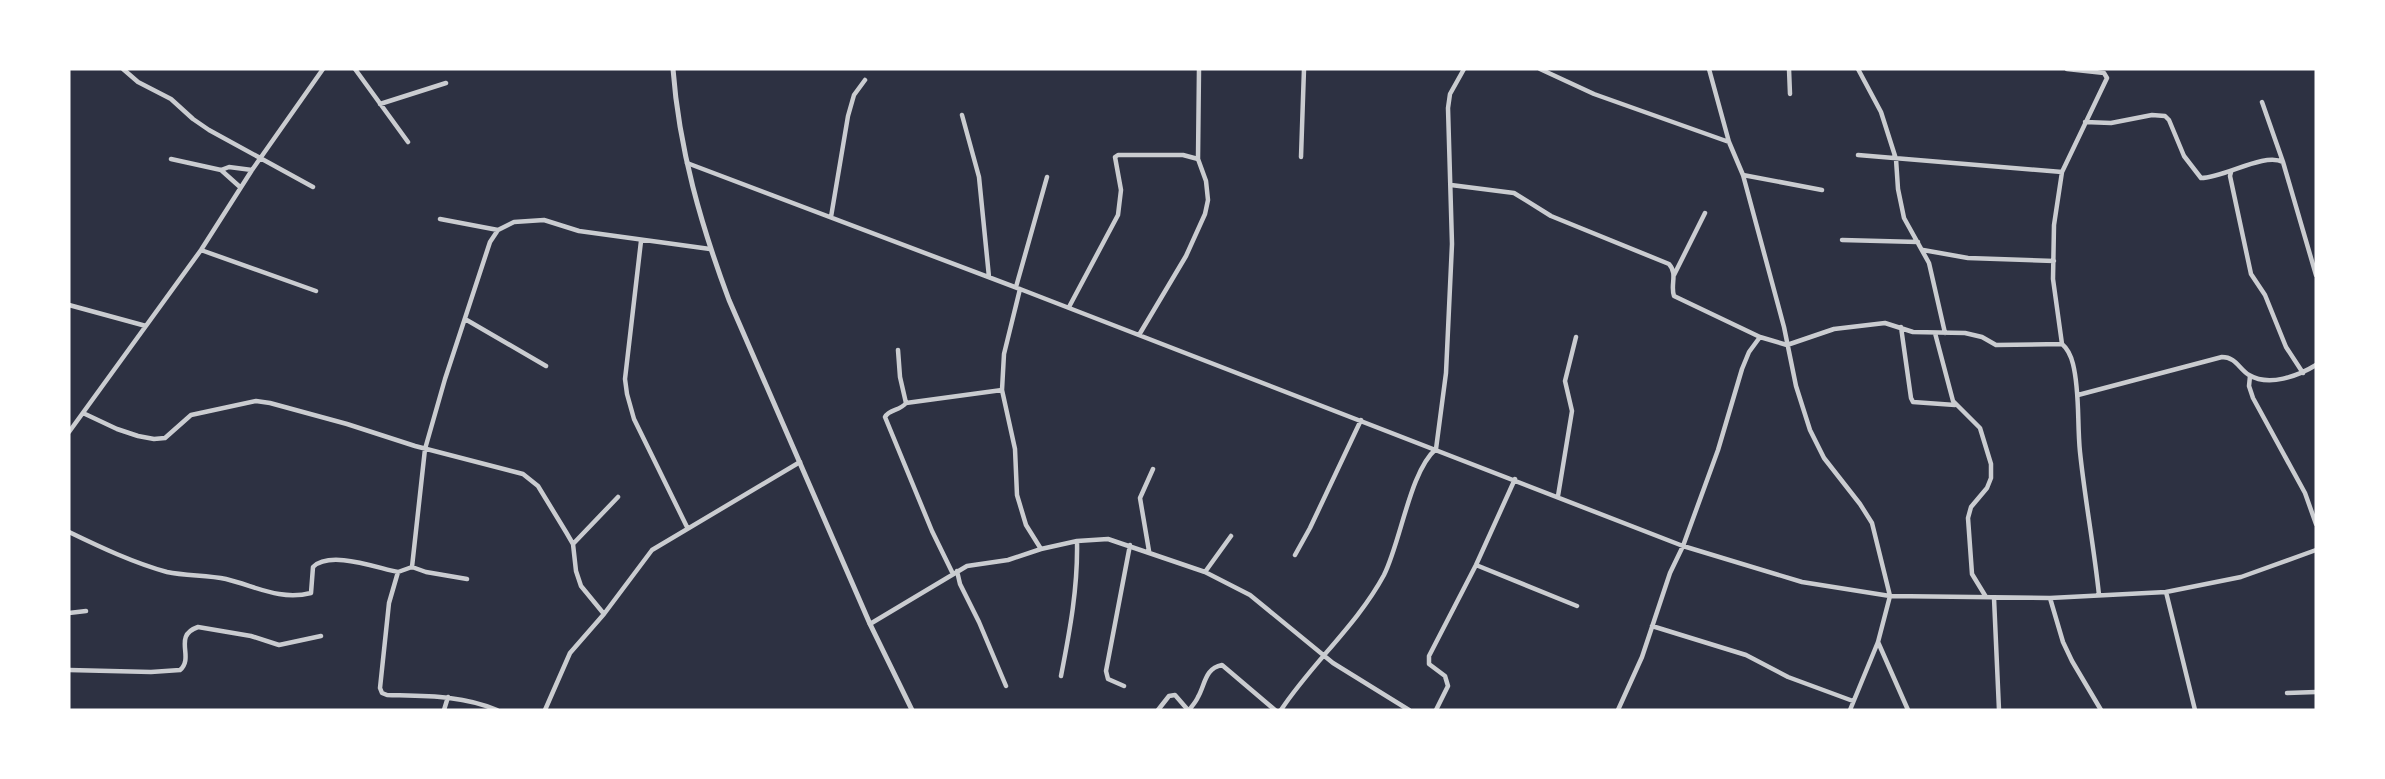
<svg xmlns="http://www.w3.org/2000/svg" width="2385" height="779" font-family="Bitter,serif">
<rect width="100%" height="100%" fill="#2d3142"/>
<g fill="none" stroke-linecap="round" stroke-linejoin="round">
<path stroke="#caccd0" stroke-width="4.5" d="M123,69L138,82L171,99L193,119L209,130L313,187
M355,69L408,142
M1540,69L1594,94L1729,142
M1709,69L1729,142L1743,175L1784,327L1796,386L1810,430L1824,458L1860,504L1872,523L1890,596L1878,642L1850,710
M1789,69L1790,94
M1858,69L1881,112L1896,159L1898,189L1904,218L1929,263L1945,333
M2262,102L2283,162
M380,104L446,83
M962,115L979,177L989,277
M2085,122L2111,123L2152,115L2165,116L2169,120L2184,156L2201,178C2224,178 2264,152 2283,162L2316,275
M1858,155L2062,172
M1301,157L1304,69
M171,159L221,170L229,167L252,170
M687,163L1020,289L1683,546L1802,582L1890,596L2050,598L2166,592L2241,577L2316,550
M221,170L240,187
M2231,172L2230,176L2251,274L2265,295L2286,347L2303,373
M1743,175L1822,190
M1451,185L1514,193L1551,216L1669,264C1678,274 1670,285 1674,296L1760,337
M831,217L848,116L854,95L865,80
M440,219L498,230
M1842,240L1918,242
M641,241L625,379L627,394L634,419L687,527
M201,250L316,291
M1923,250L1968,258L2054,261
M1674,275L1705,213
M1016,287L1047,177
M1020,289L1004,354L1002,390L1015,449L1017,495L1026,525L1041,549
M69,305L146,326
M1069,307L1118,215L1121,190L1115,157L1118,155H1183L1198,159
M465,319L546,366
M1901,327L1911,398L1913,402L1955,405
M1935,333L1953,401L1980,428L1991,464V478L1987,488L1971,507L1968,518L1972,574L1986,597
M1139,335L1186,256L1205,214L1208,200L1206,181L1198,159L1199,69
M2062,344L2053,279L2054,225L2062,172L2107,78L2104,73L2067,69
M898,350L900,377L906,403
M2250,376L2249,386L2253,398L2305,493L2316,524
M2078,395L2222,357C2236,357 2239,369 2249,375C2269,387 2298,376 2316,365
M83,413L117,429L138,436L154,439L165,438L191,415L256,401L270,403L347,424L415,446L523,474L538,486L566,532L573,544L576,571L581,586L604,614
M69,432L201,250L252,170L323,69
M1558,496L1572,411L1565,381L1576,337
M69,532C100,547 134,563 167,572C186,576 207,575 226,579C255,586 280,601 311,593L313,567C330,550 377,568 398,572
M573,544L618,497
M1149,551L1140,498L1153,469
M1295,555L1310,528L1361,420
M1476,565L1577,606
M412,567L425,449L445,379L490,242L498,230L514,222L544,220L579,231L710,249
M957,571L960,584L979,622L1006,686
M1205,572L1231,536
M953,574L932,531L885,417C889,409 900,411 906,403L1002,390
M467,579L426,572L412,567L398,572L389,603L380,688L382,693L387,695C425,696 462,695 497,710
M2166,592L2195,710
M1994,598L1999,710
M2050,598L2063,642L2072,661L2101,710
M69,613L86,611
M870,624L967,566L1008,560L1041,549L1077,541L1108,539L1205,572L1250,595L1333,663L1409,710
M1652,626L1746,655L1788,677L1853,701
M1878,642L1908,710
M69,670L151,672L180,670C195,657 172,636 198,627L251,636L279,645L321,636
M1061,676C1070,630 1078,587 1077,541
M1124,686L1108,679L1106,671L1130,545
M2287,693L2316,692
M444,710L448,697
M545,710L570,653L604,614L652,550L800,462
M1158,710L1169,696L1175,695L1188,710
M1189,710C1192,706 1196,702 1198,697C1205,685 1205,668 1222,665L1275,710
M1281,710C1312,663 1357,625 1384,575C1401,541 1410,471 1436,449L1446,373L1452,244L1448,108L1450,94L1464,69
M1436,710L1448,686L1445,676L1429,664V656L1476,565L1515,479
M1618,710L1642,657L1670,573L1683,546L1718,450L1742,369L1749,352L1760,337L1787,345L1834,329L1885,323L1913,332L1965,333L1982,337L1996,345L2062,344C2068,349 2071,356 2073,364C2080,392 2077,423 2080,452C2085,500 2094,547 2099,595"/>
<path stroke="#caccd0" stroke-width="5" d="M673,69C679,149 701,225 729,300L870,624L912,710"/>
</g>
<rect width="2385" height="779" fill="none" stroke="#ffffff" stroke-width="141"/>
</svg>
